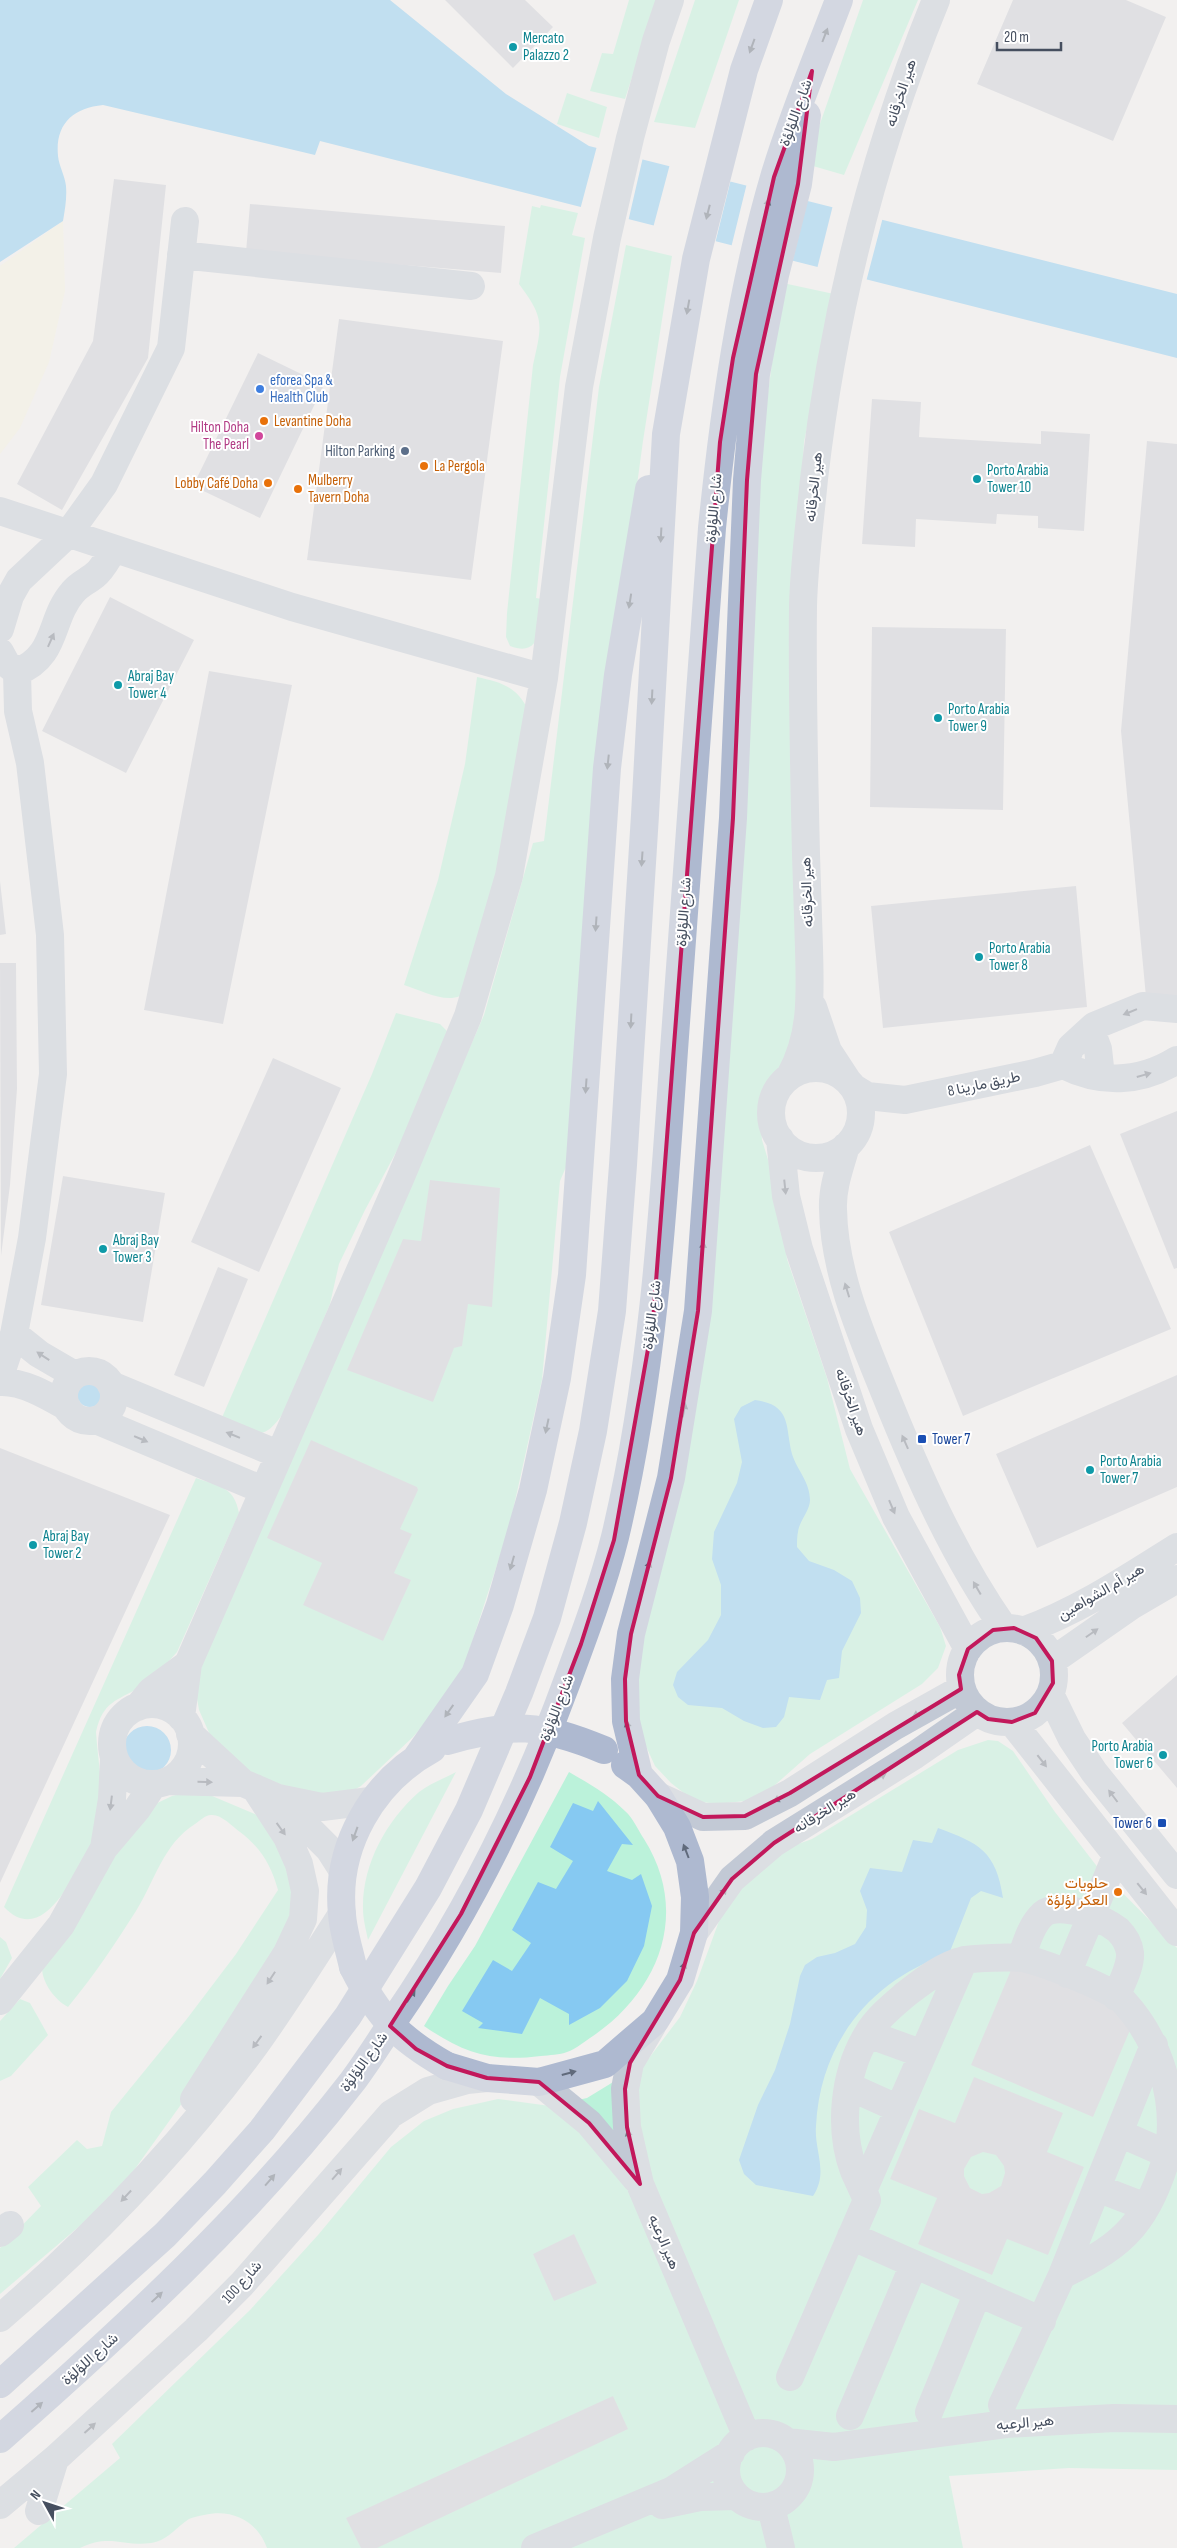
<svg xmlns="http://www.w3.org/2000/svg" width="1177" height="2548" font-family="'Sofia Sans Condensed',Vazirmatn,sans-serif">
<rect width="100%" height="100%" fill="#f2f0ef"/>
<path fill="#bbf2da" d="M629,0H657L625,99L590,91L602,53L613,54Z
M695,0H739L695,128L654,122Z
M863,0H918L844,175L806,164Z
M567,93L607,107L599,138L557,124Z
M541,205L578,213L572,235L585,238L560,377L536,598L542,599C540,621 544,659 510,646L506,637L507,613L533,365C542,324 545,319 519,284L532,206L540,208Z
M626,245L672,256L643,441L610,683L566,1167L560,1181L542,1380L509,1528L463,1670L442,1704L413,1737L361,1786L346,1795L320,1800L247,1771L210,1735L199,1710L196,1693V1671L484,1015L533,843L544,841L599,387Z
M783,283L834,294L804,442L794,643L804,1006L783,1073L770,1088L760,1111L762,1140L780,1199L787,1259L827,1378L850,1469L940,1627L946,1646L938,1668L922,1684L810,1754L766,1793L745,1801L718,1804L694,1801L671,1783L655,1766L640,1733L634,1650L672,1516L755,557L764,422Z
M477,677C500,682 516,686 527,708L497,872L460,996C444,1003 420,990 404,985L438,880L465,764Z
M396,1013L440,1024L447,1031L408,1130L365,1210L339,1264L330,1304L286,1409C263,1445 255,1434 220,1422L372,1074Z
M196,1478C219,1486 234,1486 239,1513L177,1652C166,1665 154,1677 140,1687C117,1701 103,1701 96,1732C98,1762 104,1793 102,1824C101,1834 90,1848 84,1858C69,1885 40,1945 4,1907Z
M988,1740L998,1741L1013,1751L1055,1812L1099,1869L1177,1948V2470L1069,2468L949,2476L963,2548H267C257,2521 232,2508 204,2515C199,2516 193,2517 189,2519C175,2528 169,2540 151,2543C125,2547 109,2533 80,2548H14L120,2458L112,2444L250,2310L318,2235L391,2147L424,2121L453,2109L498,2099L550,2106L587,2098L646,2062L680,2017L697,1981L719,1921L732,1897L787,1848L812,1839L958,1750Z
M456,1772L368,1940C366,1930 363,1919 363,1909C362,1865 386,1821 419,1792C429,1784 445,1778 456,1772Z
M569,1772C588,1783 609,1795 625,1811C633,1818 638,1830 644,1839C690,1912 660,1990 593,2036C585,2041 576,2049 567,2052C560,2055 549,2055 541,2056C492,2062 465,2054 424,2026L448,1986L475,1946Z
M188,1792L205,1793L257,1815L293,1872L291,1924L190,2092L132,2173L82,2224L0,2294V2248L41,2206L28,2187L77,2140L87,2149L102,2146L111,2112L186,2020L236,1954L278,1890C271,1865 261,1848 240,1832C232,1826 221,1814 211,1815C205,1815 200,1821 195,1824C163,1844 155,1881 136,1911C115,1944 93,1977 68,2007C55,2000 43,1984 42,1969L119,1844L151,1806L172,1796Z
M0,1937L6,1942L12,1958L0,1979Z
M20,1999L30,2003L48,2035L11,2076L0,2081V2021Z"/>
<path fill="#f4f1e0" d="M63,221L65,291L49,362L20,428L0,454V266Z"/>
<path fill="#86c9f2" d="M0,0H390L506,94L589,146L1177,294V358L320,141L315,155L103,105C73,108 55,124 58,156C59,166 65,176 66,186C67,198 65,209 63,221L0,262Z
M77 1394a13 13 0 1 1 26 0a13 13 0 1 1-26 0Z
M755,1400C792,1405 785,1426 792,1454C797,1470 810,1482 810,1500C810,1511 799,1521 798,1532C797,1536 797,1542 797,1547L809,1561L834,1570L852,1581L860,1598L861,1613L842,1651L839,1678L827,1680L820,1700L789,1697L784,1717L776,1727L763,1728L744,1721L722,1708L688,1705L678,1697L673,1685L677,1672L708,1640L721,1615V1585L712,1559L714,1532L737,1483L742,1462L734,1419L741,1407Z
M123 1750a24 24 0 1 1 48 0a24 24 0 1 1-48 0Z
M598,1801L633,1845L622,1844L607,1871L632,1880L641,1874L652,1906L644,1946L627,1981L600,2008L569,2025V2014L540,1998L522,2034L478,2028L483,2023L462,2011L493,1960L512,1971L531,1943L512,1930L538,1882L556,1889L573,1861L550,1847L573,1803L593,1811Z
M938,1828C979,1843 996,1851 1003,1898L981,1891L971,1898L949,1954C871,1979 820,2043 816,2126C814,2151 829,2172 813,2196L756,2185L744,2174L739,2160L758,2105L775,2070L790,2024L800,1976L805,1965L817,1957L835,1953L855,1944L866,1927L867,1910L860,1891L870,1868L902,1872L913,1840L932,1843Z"/>
<path fill="#f2f0ef" d="M597,146L643,157L628,222L580,210Z
M670,164L731,179L715,244L653,228Z
M747,183L808,198L792,263L731,248Z
M833,205L883,217L866,282L817,269Z"/>
<path fill="#cbcdd6" fill-rule="evenodd" d="M445,0H525L553,27L513,68Z
M1013,0H1126L1166,17L1113,141L977,84Z
M114,179L166,185L148,358L62,510L17,484L93,341Z
M250,204L505,226L501,273L246,252Z
M339,319L503,341L471,580L307,560Z
M258,353L324,385L260,518L193,486Z
M872,399L921,402L919,437L1041,444V431L1090,434L1084,531L1038,528V516L997,514L996,524L916,519L915,547L862,544Z
M1147,441L1177,444V995L1146,997L1121,731Z
M110,597L194,640L126,773L42,731Z
M872,627L1006,629L1003,810L870,807Z
M209,671L292,685L223,1024L144,1010Z
M0,881L6,934L0,935Z
M1076,886L1087,1007L883,1028L871,906Z
M0,963H16L17,1089L10,1185L1,1256Z
M273,1058L341,1088L259,1272L191,1242Z
M1177,1111V1268L1174,1269L1120,1134Z
M1090,1145L1171,1329L963,1416L889,1232Z
M63,1176L165,1193L143,1322L41,1305Z
M430,1180L500,1188L492,1307L468,1304L462,1346L454,1348L433,1402L347,1370L403,1239L421,1241Z
M218,1267L248,1279L204,1387L174,1375Z
M1177,1375V1487L1037,1548L996,1454Z
M311,1440L417,1487L418,1490L400,1529L412,1534L394,1573L411,1580L383,1641L303,1605L322,1563L267,1538Z
M0,1448L170,1515L0,1883Z
M1177,1675V1788L1122,1723Z
M1014,1963L1136,2016L1093,2117L971,2065Z
M974,2077L1063,2113L1047,2152L1084,2167L1048,2255L1007,2239L992,2275L918,2244L937,2198L890,2179L919,2109L955,2123ZM983,2152L996,2155L1004,2166L1005,2173L1001,2186L989,2193L982,2194L970,2188L964,2176V2169L971,2157Z
M574,2234L597,2283L554,2301L533,2254Z
M613,2396L628,2429L377,2548H361L346,2518Z"/>
<g fill="none" stroke-linecap="round" stroke-linejoin="round">
<path stroke="#c2c9d5" stroke-width="28" d="M181,255L471,286
M0,511L292,607L544,678
M0,629L10,596L19,580L68,534L104,484L171,348L185,221
M0,652L6,663L17,672L18,711L30,763L50,935L53,1074L32,1238L14,1334L0,1376
M17,672C58,656 49,619 73,592C79,584 88,581 95,575C102,570 108,558 113,550
M813,1007L828,1051L847,1080
M1091,1030L1098,1049L1101,1076
M1063,1065L1071,1047L1094,1026L1143,1006L1177,1009
M1063,1065C1101,1084 1140,1083 1177,1060
M771 1113a45 45 0 1 1 90 0a45 45 0 1 1-90 0Z
M790,1076C813,1035 810,993 809,948C808,916 807,885 806,854C804,771 802,688 803,606C804,564 810,521 814,479C833,314 873,154 936,0
M854,1088L867,1096L905,1100L1035,1073L1063,1065
M780,1139L786,1196L799,1249L859,1429L896,1517L968,1649
M846,1146C840,1167 832,1188 833,1209C834,1272 861,1334 884,1391C917,1473 953,1555 1004,1628
M14,1334L39,1354L75,1375
M64 1396a25 25 0 1 1 50 0a25 25 0 1 1-50 0Z
M0,1382C23,1381 48,1396 67,1407
M111,1385L278,1454
M96,1420L263,1490
M960 1675a47 47 0 1 1 94 0a47 47 0 1 1-94 0Z
M1023,1631C1080,1610 1126,1579 1177,1547
M1052,1661L1131,1606L1177,1579
M1050,1694L1072,1739L1094,1772L1177,1875
M112 1744a40 40 0 1 1 80 0a40 40 0 1 1-80 0Z
M138,1707L151,1691L188,1664
M181,1717L188,1664L400,1179L468,1016L509,876L544,678L579,387L607,238L630,138L656,41L670,0
M1012,1722L1177,1932
M190,1734L243,1783L278,1798L322,1807L370,1801
M167,1781L243,1783
M658,1796L703,1817L745,1816L790,1793L895,1726L961,1689
M278,1798L329,1849L343,1871
M104,1848L112,1799L114,1759
M694,1933L732,1879L774,1843L915,1755L977,1712
M1021,1958C1026,1944 1031,1925 1043,1914C1059,1901 1103,1918 1118,1930C1124,1936 1129,1945 1130,1953C1131,1967 1121,1984 1116,1997
M1067,1974L1116,1856
M0,2001L61,1925L104,1848L137,1809L153,1785
M652,2026L630,2063L625,2089L627,2127L640,2184L747,2437
M868,2034L923,2054
M539,2082L589,2123L636,2179
M848,2086L899,2109
M194,2099L287,1953L303,1919L305,1891L299,1864L287,1837L255,1788
M1119,2133L1167,2154
M1097,2188L1146,2207
M863,2191L964,1960
M0,2233L10,2225
M851,2236L1042,2321
M0,2318C94,2237 183,2144 256,2044C286,2002 314,1958 342,1914
M790,2377L867,2200C863,2190 858,2180 854,2171C838,2129 844,2073 867,2035C876,2019 892,2006 906,1994C923,1981 943,1965 965,1960C977,1958 1008,1957 1021,1958C1040,1961 1112,1989 1124,2002C1159,2040 1177,2098 1169,2150C1148,2220 1128,2244 1062,2275
M1002,2405L1062,2275L1154,2045
M929,2412L978,2292
M850,2416L914,2264
M726 2470a37 37 0 1 1 74 0a37 37 0 1 1-74 0Z
M787,2442L834,2447L1006,2424L1114,2418L1177,2419
M0,2505L55,2459L196,2330L242,2284L391,2114L428,2091L467,2080L487,2078
M662,2505L700,2497L736,2496
M771,2507L781,2548
M39,2511L55,2459
M535,2548L671,2491L731,2453"/>
<path stroke="#aeb9d0" stroke-width="28" d="M417,1757L475,1674L500,1605L533,1490L557,1378L572,1275L607,768L618,675L649,489
M639,1775L626,1721L625,1679L631,1634L671,1478L698,1311L733,818L747,480L756,374L775,275L798,184L807,115
M353,1967C349,1949 343,1931 342,1914C335,1846 373,1781 432,1749
M447,2066L487,2078L539,2082L605,2064L655,2021L680,1980L694,1933L695,1897L690,1861L677,1827L658,1796L639,1775L625,1765
M0,2384L165,2235L215,2183L262,2130L348,2016L428,1888L469,1810L519,1693L547,1618L573,1523L593,1431L612,1311L623,1165L645,815L666,434L696,259L744,70L769,0
M0,2439C126,2328 249,2215 352,2082C367,2062 380,2041 394,2020C467,1914 524,1800 568,1679C585,1633 603,1585 615,1537C653,1378 663,1213 674,1050C686,876 699,702 712,528C724,409 741,289 775,174C793,115 817,58 839,0"/>
<path stroke="#aeb9d0" stroke-width="28" d="M447,1741C512,1722 541,1724 604,1750
M353,1967C378,2017 398,2038 447,2066"/>
</g>
<defs><path id="oneway-solid" d="M-6-.8H1V-3.2L6.5 0L1 3.2V.8H-6Z" transform="scale(1.25)"/></defs>
<g fill="#606a7b">
<use href="#oneway-solid" transform="translate(825 35) rotate(-69)"/>
<use href="#oneway-solid" transform="translate(752 46) rotate(110)"/>
<use href="#oneway-solid" transform="translate(767 206) rotate(-76)"/>
<use href="#oneway-solid" transform="translate(708 212) rotate(104)"/>
<use href="#oneway-solid" transform="translate(688 307) rotate(100)"/>
<use href="#oneway-solid" transform="translate(661 535) rotate(93)"/>
<use href="#oneway-solid" transform="translate(630 601) rotate(99)"/>
<use href="#oneway-solid" transform="translate(652 697) rotate(93)"/>
<use href="#oneway-solid" transform="translate(608 762) rotate(96)"/>
<use href="#oneway-solid" transform="translate(642 859) rotate(94)"/>
<use href="#oneway-solid" transform="translate(596 924) rotate(94)"/>
<use href="#oneway-solid" transform="translate(631 1021) rotate(93)"/>
<use href="#oneway-solid" transform="translate(586 1086) rotate(94)"/>
<use href="#oneway-solid" transform="translate(703 1249) rotate(-85)"/>
<use href="#oneway-solid" transform="translate(684 1410) rotate(-80)"/>
<use href="#oneway-solid" transform="translate(547 1426) rotate(102)"/>
<use href="#oneway-solid" transform="translate(512 1563) rotate(106)"/>
<use href="#oneway-solid" transform="translate(648 1568) rotate(-74)"/>
<use href="#oneway-solid" transform="translate(449 1711) rotate(125)"/>
<use href="#oneway-solid" transform="translate(628 1728) rotate(-102)"/>
<use href="#oneway-solid" transform="translate(355 1834) rotate(110)"/>
<use href="#oneway-solid" transform="translate(686 1851) rotate(-111)"/>
<use href="#oneway-solid" transform="translate(683 1969) rotate(-74)"/>
<use href="#oneway-solid" transform="translate(411 1996) rotate(-56)"/>
<use href="#oneway-solid" transform="translate(569 2073) rotate(-15)"/>
<use href="#oneway-solid" transform="translate(270 2180) rotate(-49)"/>
<use href="#oneway-solid" transform="translate(157 2297) rotate(-43)"/>
<use href="#oneway-solid" transform="translate(37 2407) rotate(-41)"/>
</g>
<g fill="#717a88">
<use href="#oneway-solid" transform="translate(51 640) rotate(-66)"/>
<use href="#oneway-solid" transform="translate(1130 1012) rotate(158)"/>
<use href="#oneway-solid" transform="translate(1144 1075) rotate(-16)"/>
<use href="#oneway-solid" transform="translate(785 1187) rotate(84)"/>
<use href="#oneway-solid" transform="translate(847 1290) rotate(-107)"/>
<use href="#oneway-solid" transform="translate(43 1356) rotate(-147)"/>
<use href="#oneway-solid" transform="translate(233 1435) rotate(-158)"/>
<use href="#oneway-solid" transform="translate(141 1439) rotate(23)"/>
<use href="#oneway-solid" transform="translate(905 1442) rotate(-114)"/>
<use href="#oneway-solid" transform="translate(892 1507) rotate(67)"/>
<use href="#oneway-solid" transform="translate(977 1588) rotate(-120)"/>
<use href="#oneway-solid" transform="translate(1092 1633) rotate(-35)"/>
<use href="#oneway-solid" transform="translate(919 1713) rotate(150)"/>
<use href="#oneway-solid" transform="translate(1042 1761) rotate(52)"/>
<use href="#oneway-solid" transform="translate(880 1777) rotate(-32)"/>
<use href="#oneway-solid" transform="translate(205 1782) rotate(1)"/>
<use href="#oneway-solid" transform="translate(1113 1796) rotate(-127)"/>
<use href="#oneway-solid" transform="translate(780 1798) rotate(153)"/>
<use href="#oneway-solid" transform="translate(111 1803) rotate(97)"/>
<use href="#oneway-solid" transform="translate(281 1829) rotate(54)"/>
<use href="#oneway-solid" transform="translate(1142 1889) rotate(51)"/>
<use href="#oneway-solid" transform="translate(722 1894) rotate(-54)"/>
<use href="#oneway-solid" transform="translate(271 1978) rotate(123)"/>
<use href="#oneway-solid" transform="translate(257 2042) rotate(126)"/>
<use href="#oneway-solid" transform="translate(629 2137) rotate(-103)"/>
<use href="#oneway-solid" transform="translate(337 2174) rotate(-49)"/>
<use href="#oneway-solid" transform="translate(126 2196) rotate(133)"/>
<use href="#oneway-solid" transform="translate(90 2428) rotate(-42)"/>
</g>
<path d="M0 0H1177V2548H0ZM812,71L798,184L756,374L747,480L733,818L698,1311L671,1478L631,1634L625,1679L626,1721L639,1775L658,1796L703,1817L745,1816L790,1793L961,1689L959,1675L968,1649L993,1630L1014,1628L1036,1638L1052,1661L1053,1683L1035,1713L1012,1722L988,1719L977,1712L774,1843L732,1879L694,1933L680,1980L630,2063L625,2089L627,2127L640,2184L589,2123L539,2082L487,2078L447,2066L416,2049L390,2026L461,1914L530,1777L581,1644L614,1540L653,1321L720,442L733,358L774,177Z" fill="#f2f0ef" fill-opacity=".55" fill-rule="evenodd"/>
<path fill="none" stroke="#c2185b" stroke-width="4" stroke-linejoin="round" d="M812,71L798,184L756,374L747,480L733,818L698,1311L671,1478L631,1634L625,1679L626,1721L639,1775L658,1796L703,1817L745,1816L790,1793L961,1689L959,1675L968,1649L993,1630L1014,1628L1036,1638L1052,1661L1053,1683L1035,1713L1012,1722L988,1719L977,1712L774,1843L732,1879L694,1933L680,1980L630,2063L625,2089L627,2127L640,2184L589,2123L539,2082L487,2078L447,2066L416,2049L390,2026L461,1914L530,1777L581,1644L614,1540L653,1321L720,442L733,358L774,177Z"/>
<g fill="#0f9aa8" stroke="#fff" stroke-width="2">
<circle cx="513" cy="47" r="5"/>
<circle cx="977" cy="479" r="5"/>
<circle cx="118" cy="685" r="5"/>
<circle cx="938" cy="718" r="5"/>
<circle cx="979" cy="957" r="5"/>
<circle cx="103" cy="1249" r="5"/>
<circle cx="1090" cy="1470" r="5"/>
<circle cx="33" cy="1545" r="5"/>
<circle cx="1163" cy="1755" r="5"/>
</g>
<circle fill="#3f7fe0" stroke="#fff" stroke-width="2" cx="260" cy="389" r="5"/>
<g fill="#e8710a" stroke="#fff" stroke-width="2">
<circle cx="264" cy="421" r="5"/>
<circle cx="424" cy="466" r="5"/>
<circle cx="268" cy="483" r="5"/>
<circle cx="298" cy="489" r="5"/>
<circle cx="1118" cy="1892" r="5"/>
</g>
<circle fill="#d1479c" stroke="#fff" stroke-width="2" cx="259" cy="436" r="5"/>
<circle fill="#5c6f8a" stroke="#fff" stroke-width="2" cx="405" cy="451" r="5"/>
<g fill="#1a4fb4" stroke="#fff" stroke-width="2">
<rect x="917" y="1434" width="10" height="10" rx="2.5"/>
<rect x="1157" y="1818" width="10" height="10" rx="2.5"/>
</g>
<g text-anchor="middle" dominant-baseline="central" stroke-width="4" stroke-linejoin="round" paint-order="stroke">
<g font-size="15" fill="#0d838f" stroke="#fff" text-anchor="start">
<text x="523" y="38">Mercato<tspan x="523" dy="17">Palazzo 2</tspan></text>
<text x="987" y="470">Porto Arabia<tspan x="987" dy="17">Tower 10</tspan></text>
<text x="128" y="676">Abraj Bay<tspan x="128" dy="17">Tower 4</tspan></text>
<text x="948" y="709">Porto Arabia<tspan x="948" dy="17">Tower 9</tspan></text>
<text x="989" y="948">Porto Arabia<tspan x="989" dy="17">Tower 8</tspan></text>
<text x="113" y="1240">Abraj Bay<tspan x="113" dy="17">Tower 3</tspan></text>
<text x="1100" y="1461">Porto Arabia<tspan x="1100" dy="17">Tower 7</tspan></text>
<text x="43" y="1536">Abraj Bay<tspan x="43" dy="17">Tower 2</tspan></text>
<text x="1153" y="1746" text-anchor="end">Porto Arabia<tspan x="1153" dy="17">Tower 6</tspan></text>
</g>
<g font-size="15" fill="#464f5f" stroke="#fff">
<text transform="translate(901 93) rotate(-72)">هير الخرقانه</text>
<text transform="translate(796 113) rotate(-70)">شارع اللؤلؤة</text>
<text transform="translate(814 487) rotate(-84)">هير الخرقانه</text>
<text transform="translate(714 508) rotate(-85)">شارع اللؤلؤة</text>
<text transform="translate(807 892) rotate(-92)">هير الخرقانه</text>
<text transform="translate(684 912) rotate(-86)">شارع اللؤلؤة</text>
<text transform="translate(984 1084) rotate(-12)">طريق مارينا 8</text>
<text transform="translate(652 1315) rotate(-83)">شارع اللؤلؤة</text>
<text transform="translate(851 1402) rotate(71)">هير الخرقانه</text>
<text transform="translate(1101 1592) rotate(-30)">هير أم الشواهين</text>
<text transform="translate(557 1708) rotate(-69)">شارع اللؤلؤة</text>
<text transform="translate(825 1811) rotate(-32)">هير الخرقانه</text>
<text transform="translate(364 2062) rotate(-54)">شارع اللؤلؤة</text>
<text transform="translate(664 2242) rotate(67)">هير الرعيه</text>
<text transform="translate(242 2282) rotate(-48)">شارع 100</text>
<text transform="translate(90 2359) rotate(-42)">شارع اللؤلؤة</text>
<text transform="translate(1025 2423) rotate(-5)">هير الرعيه</text>
</g>
<g font-size="15" fill="#366cbe" stroke="#fff" text-anchor="start">
<text x="270" y="380">eforea Spa &amp;<tspan x="270" dy="17">Health Club</tspan></text>
</g>
<g font-size="15" fill="#c56008" stroke="#fff" text-anchor="start">
<text x="274" y="421">Levantine Doha</text>
<text x="434" y="466">La Pergola</text>
<text x="308" y="480">Mulberry<tspan x="308" dy="17">Tavern Doha</tspan></text>
<text x="258" y="483" text-anchor="end">Lobby Café Doha</text>
<text x="1108" y="1883" text-anchor="end">حلويات<tspan x="1108" dy="17">العكر لؤلؤة</tspan></text>
</g>
<g font-size="15" fill="#b23c85" stroke="#fff" text-anchor="end">
<text x="249" y="427">Hilton Doha<tspan x="249" dy="17">The Pearl</tspan></text>
</g>
<g font-size="15" fill="#4e5e75" stroke="#fff" text-anchor="end">
<text x="395" y="451">Hilton Parking</text>
</g>
<g font-size="15" fill="#164399" stroke="#fff" text-anchor="start">
<text x="932" y="1439">Tower 7</text>
<text x="1152" y="1823" text-anchor="end">Tower 6</text>
</g>
</g>
<g transform="translate(45 2503) rotate(310)" stroke="#ffffff" stroke-width="4" paint-order="stroke">
<path d="M0-4L9 19L0 12L-9 19Z" fill="#464f5f"/>
<text y="-8" font-size="14" font-weight="bold" text-anchor="middle" fill="#464f5f">N</text>
</g>
<path d="M997 42v8h64v-8" fill="none" stroke="#464f5f" stroke-width="2.5"/>
<text x="1004" y="42" font-size="15" fill="#464f5f" stroke="#ffffff" stroke-width="4" paint-order="stroke">20 m</text>
</svg>
